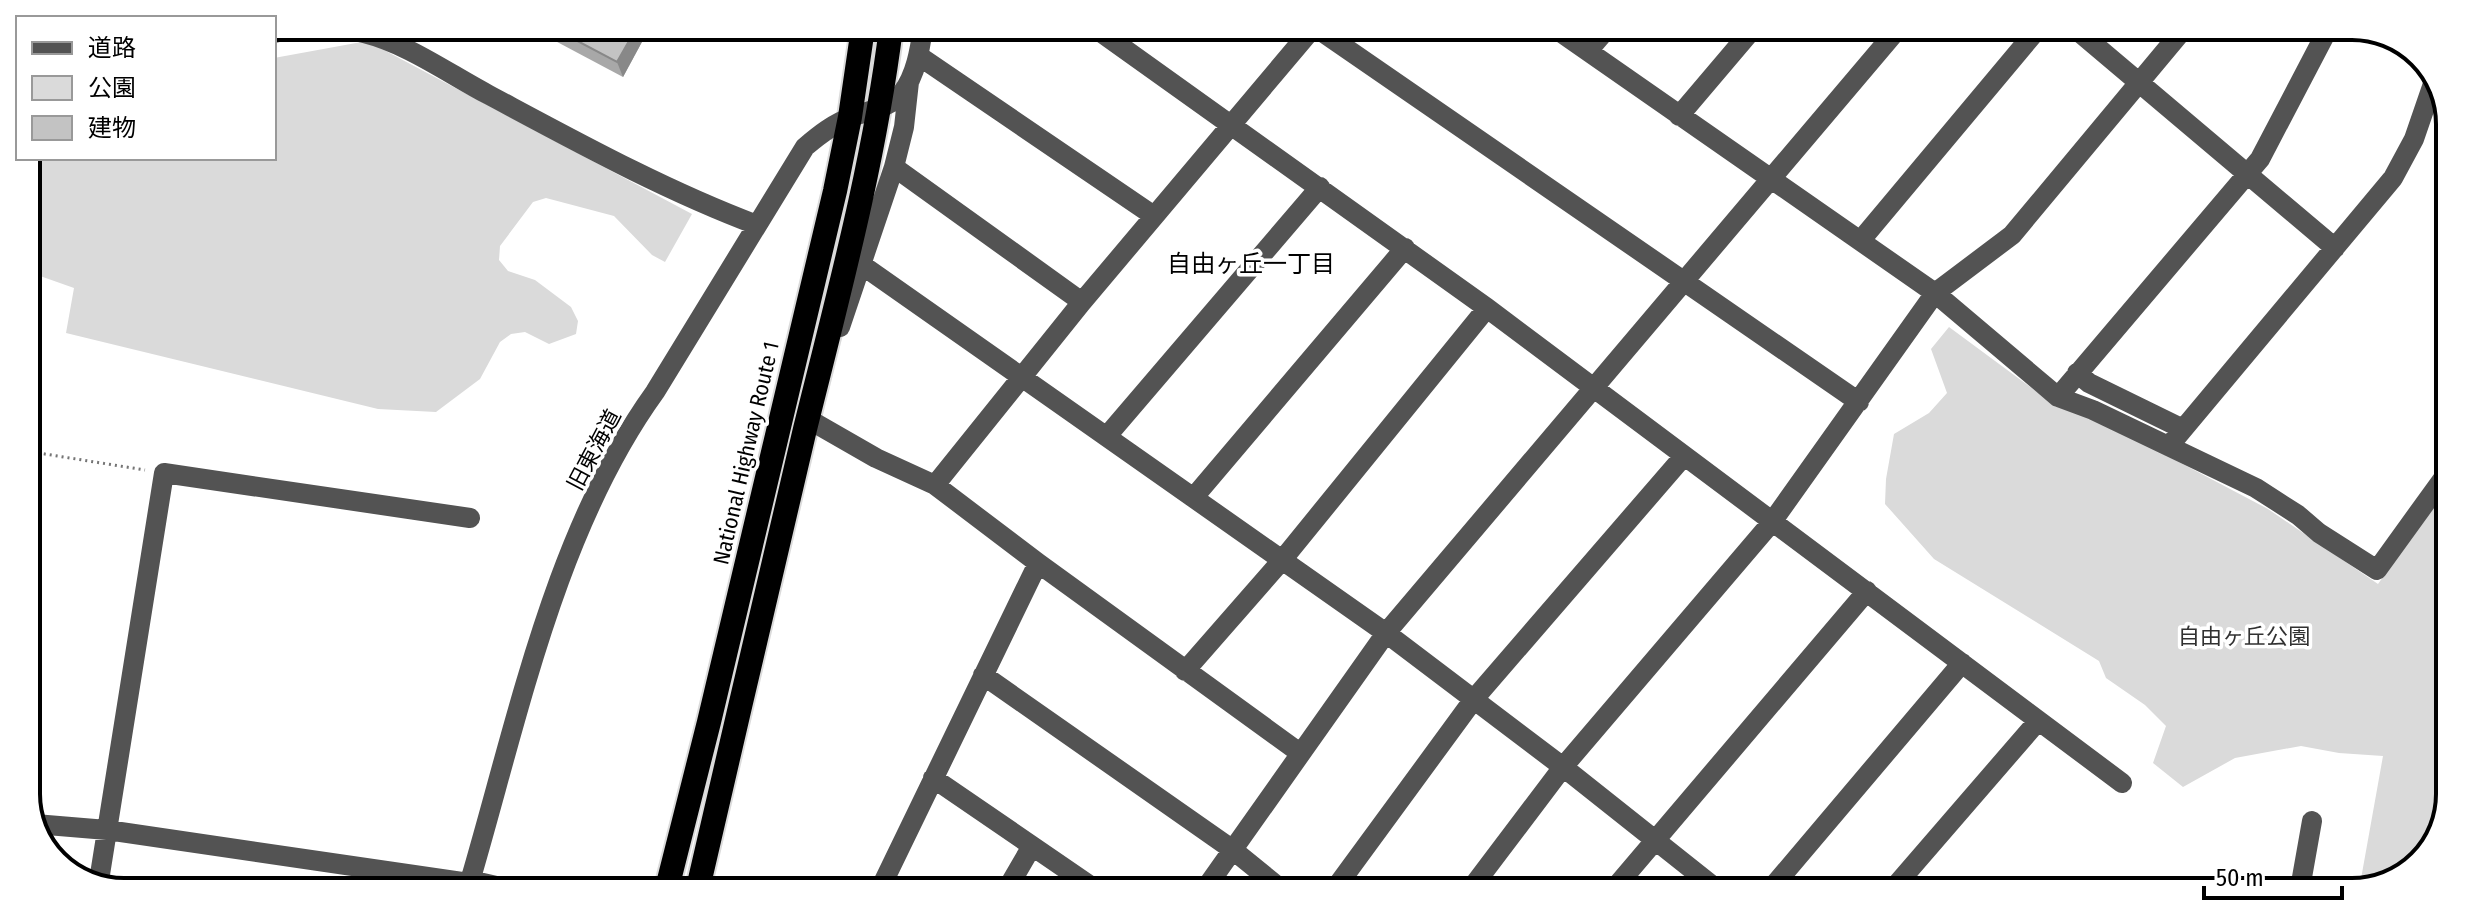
<svg xmlns="http://www.w3.org/2000/svg" width="2476" height="918" font-family="'Fira Sans Condensed','Noto Sans JP',sans-serif">
<rect width="100%" height="100%" fill="#fff"/>
<path fill="#dadada" d="M367,41L692,214L665,262L652,255L614,216L546,198L533,202L500,246L499,260L508,271L535,280L571,307L578,321L576,334L549,344L525,332L511,334L500,342L480,379L436,412L378,409L66,333L74,288L26,271V158H274V58Z
M1949,327L2052,403L2086,413L2268,509L2378,584L2438,500H2447L2445,826L2419,852C2420,880 2379,884 2359,890L2383,756L2339,753L2301,746L2235,758L2183,787L2153,763L2166,726L2145,705L2106,678L2099,661L1934,559L1885,504L1886,479L1894,434L1929,413L1947,393L1931,349Z"/>
<g fill="none" stroke-linecap="round" stroke-linejoin="round">
<g stroke="#dbdbdb" stroke-width="28">
<path id="highway" d="M667,888L709,722L835,191L850,117L863,28
M698,888C734,735 768,582 805,429C838,296 874,164 891,28"/>
</g>
<path stroke="#757575" stroke-width="3" stroke-dasharray="2 4" stroke-linecap="butt" d="M26,451L145,470"/>
<path stroke="#535353" stroke-width="20" d="M1095,28L1487,308L2122,783
M1318,29L1859,402
M1556,29L1935,293L2058,397L2093,410L2256,488L2298,515L2319,533L2377,570L2442,480L2447,484
M2078,31L2335,248
M274,33C303,26 335,26 364,33C408,44 449,74 489,95C577,142 664,190 757,225
M1588,51L1606,30
M919,56L1154,216
M1679,116L1752,30
M894,167L1082,302
M1861,240L2036,31
M862,265L1386,633L1563,767L1718,890
M840,327L894,167L904,127L909,82
M2077,373L2089,383L2183,429
M2058,397L2260,159L2327,31
M808,419L876,458L935,485L1038,563L1300,753
M1107,436L1320,187
M2169,446L2393,178L2414,139L2435,78
M935,485L1082,302L1312,29
M1194,497L1405,248
M1185,671L1283,559L1487,308
M983,675L1233,850L1281,889
M933,778L1095,889
M35,824L107,830L469,883
M470,880L505,888
M98,887L164,473L470,518
M468,888C517,723 554,532 655,392L805,147C819,135 834,123 852,117C869,110 889,109 902,93C916,75 920,49 923,28
M880,889L1038,563
M1007,889L1032,846
M1205,889L1386,633L1897,30
M1334,890L1474,699L1684,456
M1470,890L1563,767L1772,522L1935,293L2012,235L2182,31
M1613,890L1867,591
M1769,891L1962,663
M1891,891L2038,721
M2306,892L2307,887L2301,883L2312,821"/>
<use href="#highway" stroke="#000" stroke-width="24"/>
</g>
<path fill="#a8a8a8" d="M529,27H650L623,77Z"/>
<path fill="#888" d="M637,27H650L623,77L617,62Z"/>
<path fill="#c3c3c3" stroke="#888" stroke-width="2" d="M551,27H637L617,62Z"/>
<g text-anchor="middle" dominant-baseline="central" stroke-width="7" stroke-linejoin="round" paint-order="stroke">
<g font-size="22" fill="#000" stroke="#fff">
<text transform="translate(594 450) rotate(-62)">旧東海道</text>
<text transform="translate(746 453) rotate(-77)">National Highway Route 1</text>
</g>
<g font-size="22" fill="#313131" stroke="#fff">
<text x="2244" y="636">自由ヶ丘公園</text>
</g>
<g font-size="24" fill="#000" stroke="#fff">
<text x="1251" y="264">自由ヶ丘一丁目</text>
</g>
</g>
<path d="M0 0H2476V918H0ZM124 40H2352A84 84 0 0 1 2436 124V794A84 84 0 0 1 2352 878H124A84 84 0 0 1 40 794V124A84 84 0 0 1 124 40Z" fill="#fff" fill-rule="evenodd"/>
<path fill="none" stroke="#000" stroke-width="4" d="M124 40H2352A84 84 0 0 1 2436 124V794A84 84 0 0 1 2352 878H124A84 84 0 0 1 40 794V124A84 84 0 0 1 124 40Z"/>
<rect x="16" y="16" width="260" height="144" fill="#ffffff" stroke="#999999" stroke-width="2"/>
<rect x="32" y="42" width="40" height="12" fill="#535353" stroke="#999999" stroke-width="2"/>
<text x="88" y="56" font-size="24" fill="#000000">道路</text>
<rect x="32" y="76" width="40" height="24" fill="#dadada" stroke="#999999" stroke-width="2"/>
<text x="88" y="96" font-size="24" fill="#000000">公園</text>
<rect x="32" y="116" width="40" height="24" fill="#c3c3c3" stroke="#999999" stroke-width="2"/>
<text x="88" y="136" font-size="24" fill="#000000">建物</text>
<path d="M2204 886v12h138v-12" fill="none" stroke="#000000" stroke-width="4"/>
<text x="2216" y="886" font-size="24" fill="#000000" stroke="#ffffff" stroke-width="6" paint-order="stroke">50 m</text>
</svg>
